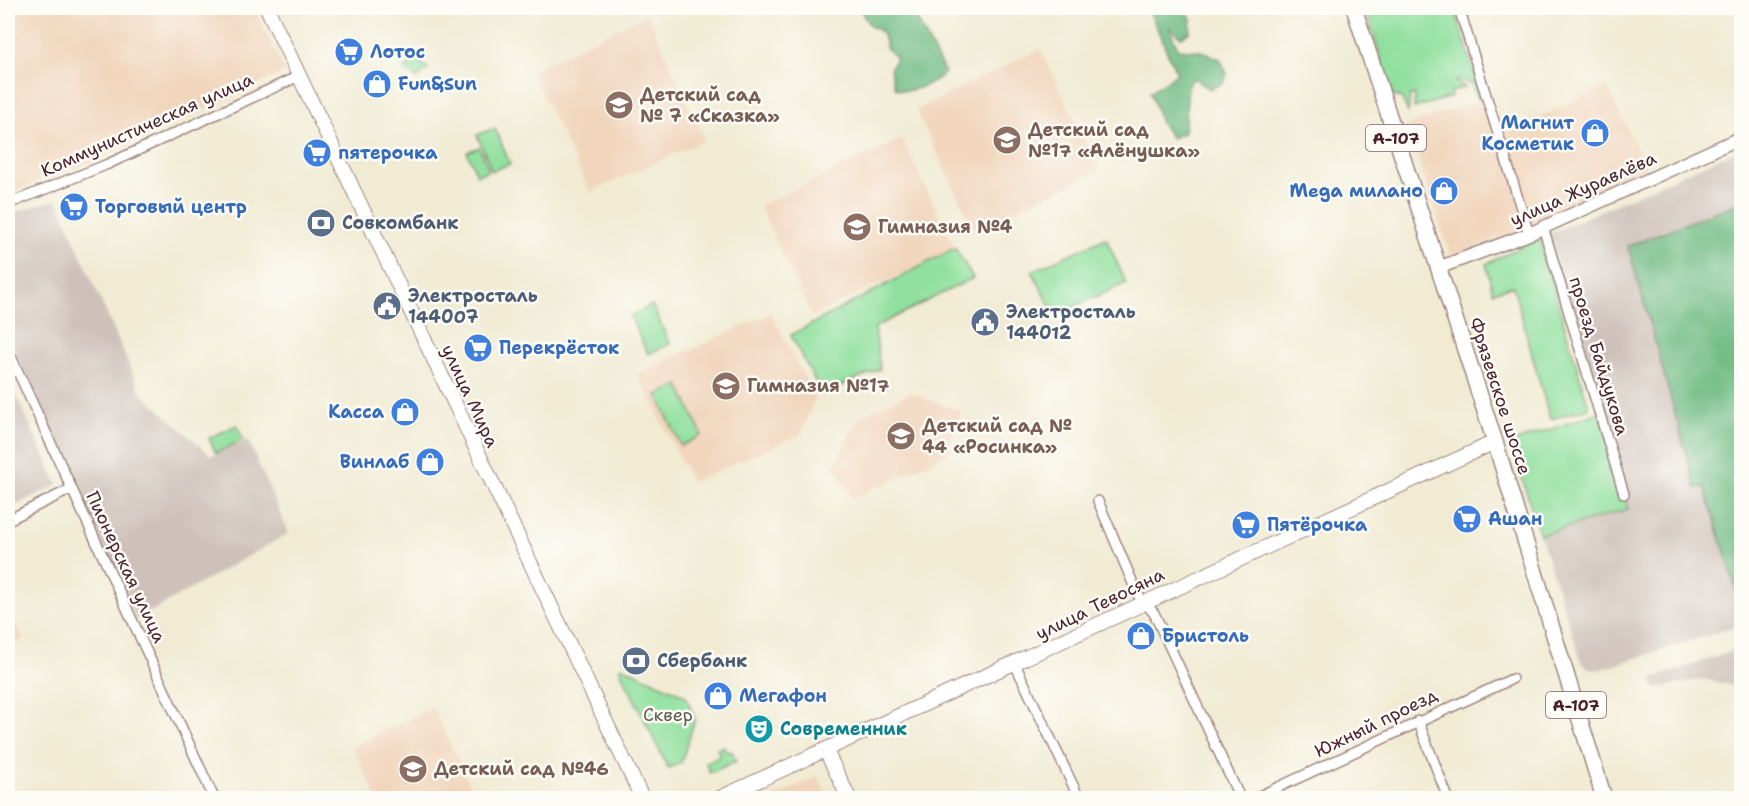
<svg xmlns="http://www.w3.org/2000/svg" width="1749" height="806" font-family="'Shantell Sans',sans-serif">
<rect width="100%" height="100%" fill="#fdfcf7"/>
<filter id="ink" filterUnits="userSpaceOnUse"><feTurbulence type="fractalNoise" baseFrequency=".0167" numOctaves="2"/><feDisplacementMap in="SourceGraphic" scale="12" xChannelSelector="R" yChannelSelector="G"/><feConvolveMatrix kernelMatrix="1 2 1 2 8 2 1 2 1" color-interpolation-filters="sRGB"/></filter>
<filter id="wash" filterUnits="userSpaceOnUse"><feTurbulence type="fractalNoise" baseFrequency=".008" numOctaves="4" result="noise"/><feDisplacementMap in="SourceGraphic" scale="24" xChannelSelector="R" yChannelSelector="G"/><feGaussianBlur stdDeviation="1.35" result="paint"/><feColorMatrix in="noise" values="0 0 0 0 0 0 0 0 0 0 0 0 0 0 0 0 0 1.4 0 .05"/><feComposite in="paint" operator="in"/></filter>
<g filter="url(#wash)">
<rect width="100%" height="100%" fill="#f1ebd3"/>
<path fill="#f1d5bc" d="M8,8H254L285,72L75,170L67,163L38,175L40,181L8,194Z
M647,14L705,140L590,192L531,71Z
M1040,49L1099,170L974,230L916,110Z
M1606,86L1649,173L1539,223L1451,257L1407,125L1485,99L1496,137Z
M902,139L955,248L812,316L759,206Z
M771,313L815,398L801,434L692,482L637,374Z
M910,392L961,412L947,454L853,499L834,466L859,418Z
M8,606L23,639L8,646Z
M433,708L473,792L459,798H377L352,746Z
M818,776L828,798H770Z"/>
<path fill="#cec1b9" d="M1741,148V202L1628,246L1696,487L1704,486L1741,603V625L1599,670L1589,668L1582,663L1540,535L1628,509L1549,234Z
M57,199L141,393L211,456L248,440L289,533L136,620L8,337V215Z
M8,378L58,485L8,509Z
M1741,648V688L1703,679L1655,689L1651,679Z"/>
<path fill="#91e09f" stroke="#6e8065" stroke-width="1.5" d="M1365,8H1455L1482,98L1478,99L1471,84L1459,80L1455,82L1465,87L1450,92L1451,97L1414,108L1415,95L1410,96L1408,112L1402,98L1393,96Z
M418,58L428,70L417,78L404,69Z
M495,128L510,164L492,171L477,135Z
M479,147L489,170L477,175L467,152Z
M1106,238L1126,283L1055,315L1032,271Z
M1539,238L1589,408L1550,419L1513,286L1493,292L1486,264Z
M955,248L973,278L875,327L880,369L822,394L791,335Z
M652,305L670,344L648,354L630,316Z
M679,385L702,435L681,446L657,395Z
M1600,412L1628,509L1540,535L1511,443Z
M237,425L243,440L216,453L209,438Z
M621,666L686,696L695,719L681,763L668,768L620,670Z
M724,746L727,753L732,751L736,761L710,773L706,763L720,756L717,749Z"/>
<path fill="#74be86" stroke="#5f6e58" stroke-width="1.5" d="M859,8H911L945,73C932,83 911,96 895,88L890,69L896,58L887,49L882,32L870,26Z
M1148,8H1186L1191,19L1190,32L1181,37L1169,27L1178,49L1201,51L1220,59L1227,74L1223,83L1210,89L1193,78L1188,87L1184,133L1172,138L1161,123L1150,92L1177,74Z
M1741,202V603L1704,486L1696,488L1628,246Z"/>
</g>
<g filter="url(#ink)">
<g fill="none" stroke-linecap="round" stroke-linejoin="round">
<g stroke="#9e857f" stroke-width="12">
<path id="minor" d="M1459,8L1529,234
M8,204L108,164L299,76
M1543,227L1624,494
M8,350L214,798
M1098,501L1138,595L1154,613L1240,798
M8,520L71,489
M1015,664L1079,798
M1418,721L1448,798
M1255,798L1512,679"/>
</g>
<g stroke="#9e857f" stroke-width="15">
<path id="tertiary" d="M1438,268L1529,234L1742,137"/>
</g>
<g stroke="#9e857f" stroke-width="16">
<path id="secondary" d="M267,8L642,798
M826,751L849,798
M720,798L1495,442"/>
</g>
<g stroke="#9e857f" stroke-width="18">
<path id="trunk" d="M1354,8L1495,442L1604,798"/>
</g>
<use href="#minor" stroke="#fff" stroke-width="9"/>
<use href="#tertiary" stroke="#fff" stroke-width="12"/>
<use href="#secondary" stroke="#fff" stroke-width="14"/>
<use href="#trunk" stroke="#fff" stroke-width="15"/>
</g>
</g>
<defs>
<g id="supermarket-disc" transform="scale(1.5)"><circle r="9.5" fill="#3f7fe0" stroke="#fdfcf7"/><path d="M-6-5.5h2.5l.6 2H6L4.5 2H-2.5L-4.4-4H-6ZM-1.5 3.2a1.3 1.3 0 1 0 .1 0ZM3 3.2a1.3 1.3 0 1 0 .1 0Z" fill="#fff"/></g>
<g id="shop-disc" transform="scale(1.5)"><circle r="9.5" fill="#3f7fe0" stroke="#fdfcf7"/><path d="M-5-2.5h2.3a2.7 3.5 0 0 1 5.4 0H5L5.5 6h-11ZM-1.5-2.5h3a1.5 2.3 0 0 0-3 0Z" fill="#fff"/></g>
<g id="school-disc" transform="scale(1.5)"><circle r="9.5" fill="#8d6e63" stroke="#fdfcf7"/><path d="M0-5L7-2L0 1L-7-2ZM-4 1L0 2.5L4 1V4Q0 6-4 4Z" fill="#fff"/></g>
<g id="bank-disc" transform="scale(1.5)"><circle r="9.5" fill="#5c6f8a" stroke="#fdfcf7"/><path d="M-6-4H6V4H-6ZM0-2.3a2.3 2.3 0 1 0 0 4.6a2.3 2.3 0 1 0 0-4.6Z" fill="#fff"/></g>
<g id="civic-disc" transform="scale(1.5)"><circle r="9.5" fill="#5c6f8a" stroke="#fdfcf7"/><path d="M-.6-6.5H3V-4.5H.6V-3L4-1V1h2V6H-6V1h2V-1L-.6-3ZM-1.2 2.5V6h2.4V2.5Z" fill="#fff"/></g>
<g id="theatre-disc" transform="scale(1.5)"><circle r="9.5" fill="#0f9aa8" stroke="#fdfcf7"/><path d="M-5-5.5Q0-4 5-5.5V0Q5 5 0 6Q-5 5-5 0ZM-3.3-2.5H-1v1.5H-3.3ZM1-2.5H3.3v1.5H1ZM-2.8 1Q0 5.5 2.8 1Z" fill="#fff"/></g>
</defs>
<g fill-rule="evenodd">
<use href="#supermarket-disc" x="349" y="52"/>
<use href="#shop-disc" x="377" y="84"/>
<use href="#school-disc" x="619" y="105"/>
<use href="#shop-disc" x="1595" y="133"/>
<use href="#school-disc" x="1007" y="140"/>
<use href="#supermarket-disc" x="317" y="153"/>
<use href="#shop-disc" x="1444" y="191"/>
<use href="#supermarket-disc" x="74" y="207"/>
<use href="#bank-disc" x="321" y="223"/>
<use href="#school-disc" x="857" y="227"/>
<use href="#civic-disc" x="387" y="306"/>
<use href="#civic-disc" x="985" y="322"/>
<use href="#supermarket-disc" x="478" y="348"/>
<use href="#school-disc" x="726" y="386"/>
<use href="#shop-disc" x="405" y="412"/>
<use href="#school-disc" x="901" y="436"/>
<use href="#shop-disc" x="430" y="462"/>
<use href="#supermarket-disc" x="1467" y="519"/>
<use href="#supermarket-disc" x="1246" y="525"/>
<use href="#shop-disc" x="1141" y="636"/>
<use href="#bank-disc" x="636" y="661"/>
<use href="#shop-disc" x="718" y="696"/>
<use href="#theatre-disc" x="759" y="729"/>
<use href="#school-disc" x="413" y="769"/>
</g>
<g text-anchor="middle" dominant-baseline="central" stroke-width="5" stroke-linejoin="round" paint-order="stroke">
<g fill="#fdfcf7" stroke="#806168" stroke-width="1.5">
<rect x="1366" y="125" width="60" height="26" rx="4.5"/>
<rect x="1546" y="692" width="60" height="26" rx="4.5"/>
</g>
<g font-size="16" font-weight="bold" fill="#4a1f2b">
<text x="1396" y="138">А-107</text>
<text x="1576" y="705">А-107</text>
</g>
<g font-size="18" font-weight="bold" fill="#366cbe" stroke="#fdfcf7" text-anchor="start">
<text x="370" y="52">Лотос</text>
<text x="398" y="84">Fun&amp;Sun</text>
<text x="1574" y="123" text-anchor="end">Магнит<tspan x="1574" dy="21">Косметик</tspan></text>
<text x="338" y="153">пятерочка</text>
<text x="1423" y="191" text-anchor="end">Mega милано</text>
<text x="95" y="207">Торговый центр</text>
<text x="499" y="348">Перекрёсток</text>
<text x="384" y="412" text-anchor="end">Касса</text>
<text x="409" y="462" text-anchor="end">Винлаб</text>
<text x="1488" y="519">Ашан</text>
<text x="1267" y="525">Пятёрочка</text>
<text x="1162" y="636">Бристоль</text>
<text x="739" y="696">Мегафон</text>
</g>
<g font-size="18" font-weight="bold" fill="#785e54" stroke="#fdfcf7" text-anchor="start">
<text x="640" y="95">Детский сад<tspan x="640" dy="21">№ 7 «Сказка»</tspan></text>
<text x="1028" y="130">Детский сад<tspan x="1028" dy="21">№17 «Алёнушка»</tspan></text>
<text x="878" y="227">Гимназия №4</text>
<text x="747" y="386">Гимназия №17</text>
<text x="922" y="426">Детский сад №<tspan x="922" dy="21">44 «Росинка»</tspan></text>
<text x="434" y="769">Детский сад №46</text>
</g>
<g font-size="18" fill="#4a1f2b" stroke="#fdfcf7">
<text transform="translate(147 125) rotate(-24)">Коммунистическая улица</text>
<text transform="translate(1583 189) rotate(-24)">улица Журавлёва</text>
<text transform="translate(1599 356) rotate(73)">проезд Байдукова</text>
<text transform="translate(470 396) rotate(65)">улица Мира</text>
<text transform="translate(1500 396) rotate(72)">Фрязевское шоссе</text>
<text transform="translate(126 567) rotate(65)">Пионерская улица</text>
<text transform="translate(1100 604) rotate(-26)">улица Тевосяна</text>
<text transform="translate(1376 723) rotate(-26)">Южный проезд</text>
</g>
<g font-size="18" font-weight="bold" fill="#4e5e75" stroke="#fdfcf7" text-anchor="start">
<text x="342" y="223">Совкомбанк</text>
<text x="408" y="296">Электросталь<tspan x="408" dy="21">144007</tspan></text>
<text x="1006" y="312">Электросталь<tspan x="1006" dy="21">144012</tspan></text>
<text x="657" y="661">Сбербанк</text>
</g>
<g font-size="18" fill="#5f594e" stroke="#fdfcf7">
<text x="668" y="715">Сквер</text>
</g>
<g font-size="18" font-weight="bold" fill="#0d838f" stroke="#fdfcf7" text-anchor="start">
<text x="780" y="729">Современник</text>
</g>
</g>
<rect width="1749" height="806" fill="none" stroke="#fdfcf7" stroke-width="30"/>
</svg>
